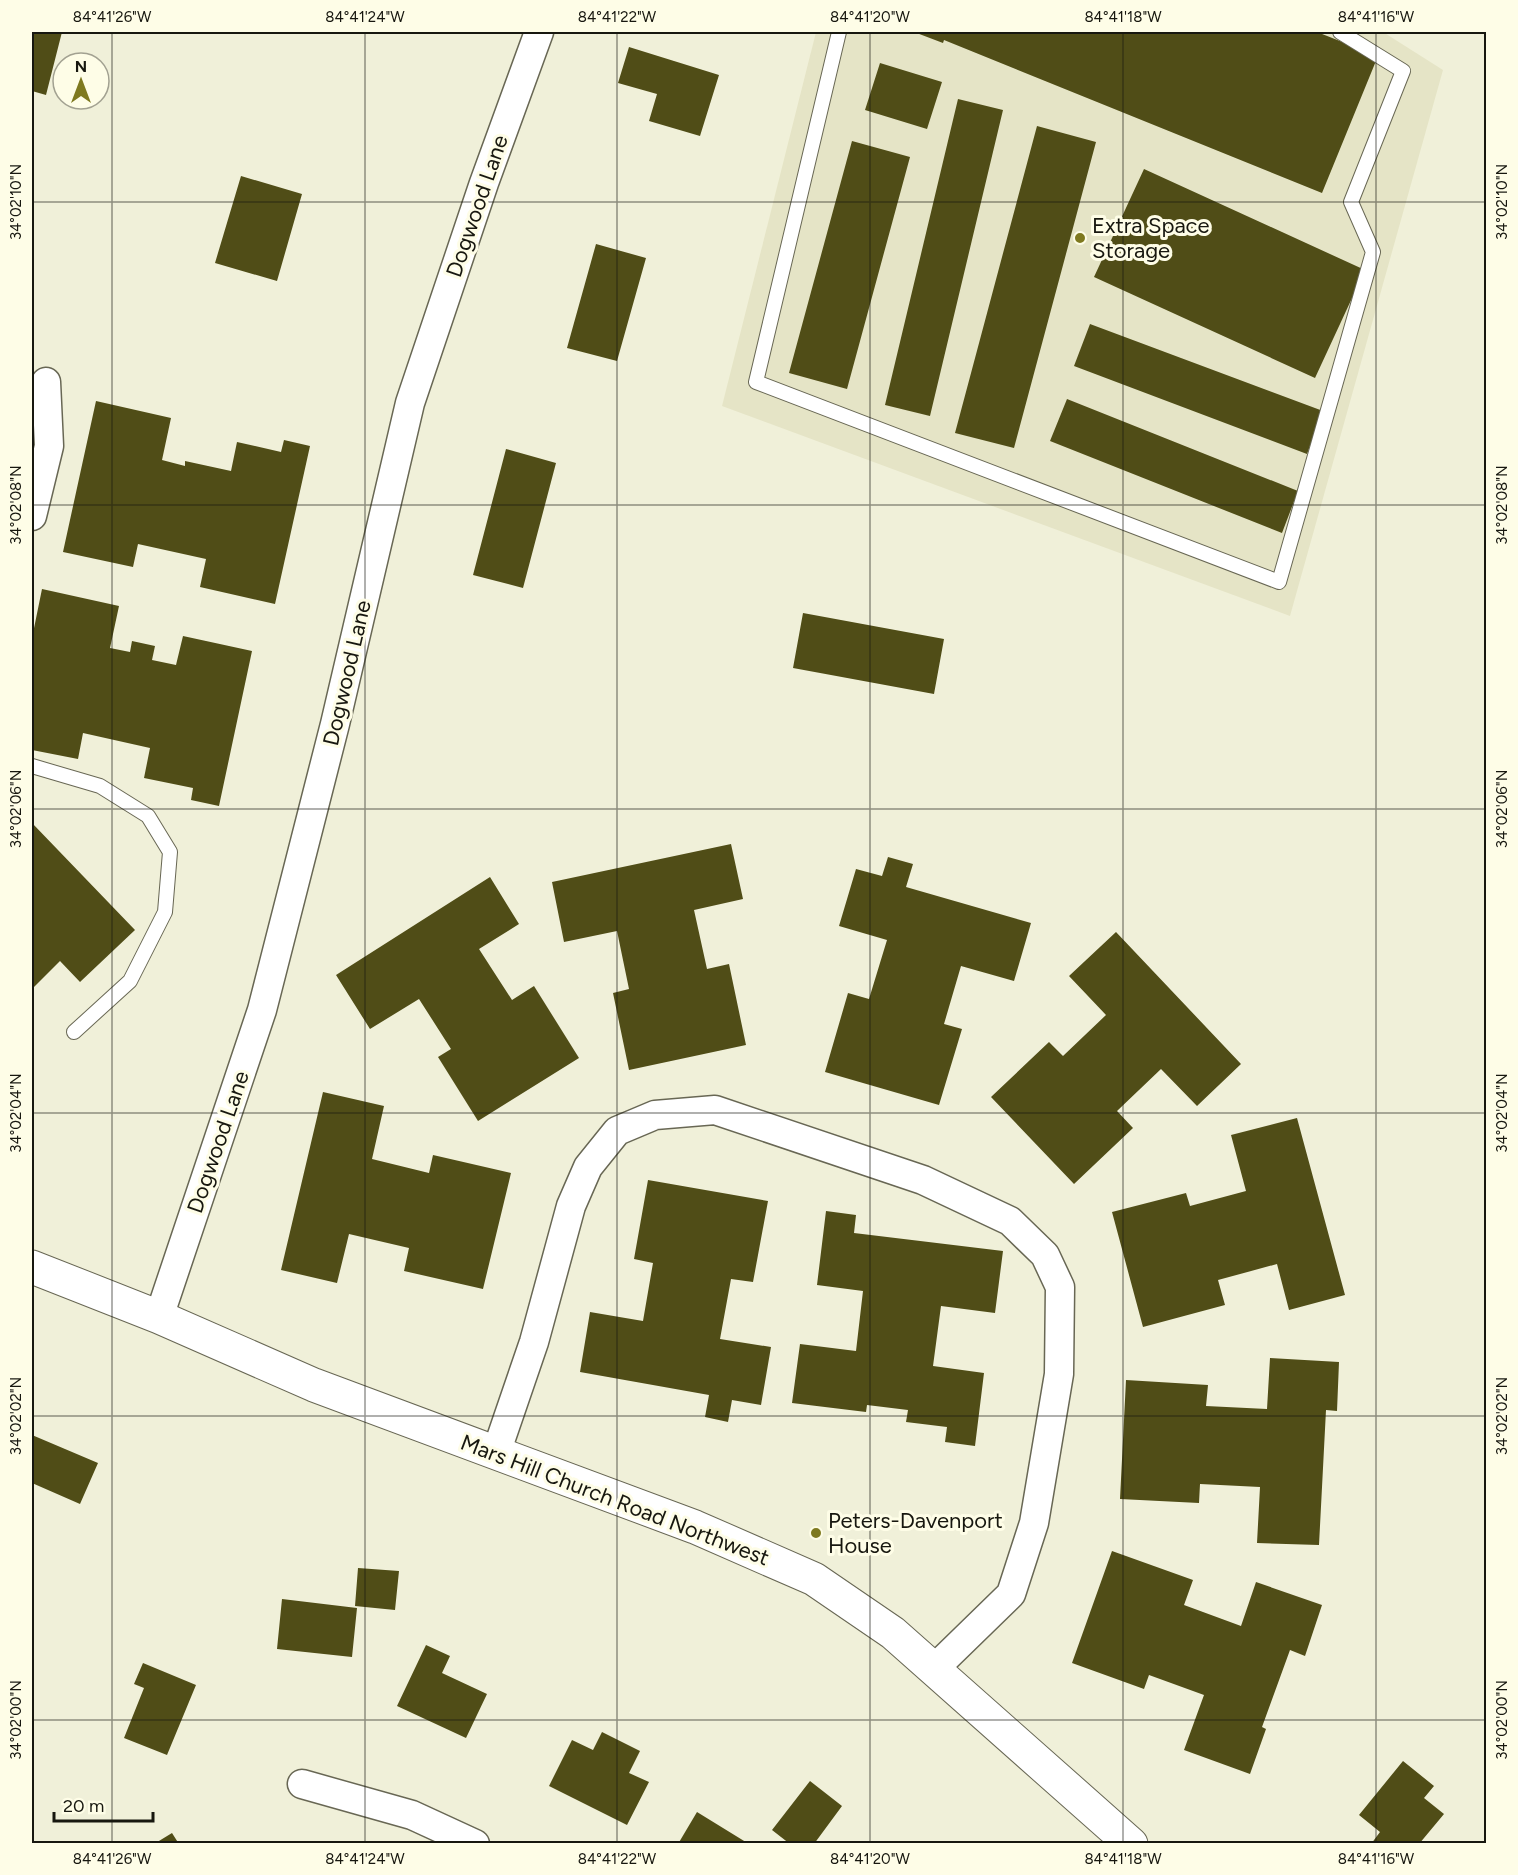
<svg xmlns="http://www.w3.org/2000/svg" width="1518" height="1875" font-family="Figtree,sans-serif">
<rect width="100%" height="100%" fill="#f0f0d9"/>
<path fill="#e5e4c6" d="M816,32H1383L1443,70L1290,616L722,406Z"/>
<path fill="#504d17" d="M32,32H62L46,95L32,91Z
M914,32H1317L1378,56L1322,193L944,40L943,43Z
M629,47L719,75L700,136L649,121L657,94L618,83Z
M880,63L942,82L927,129L865,110Z
M958,99L1003,110L930,416L885,405Z
M1037,126L1096,142L1014,448L955,433Z
M852,141L910,157L847,389L789,373Z
M1144,169L1365,270L1315,378L1094,277Z
M241,176L302,194L277,281L215,263Z
M596,244L646,258L617,361L567,348Z
M1090,324L1323,411L1307,454L1074,366Z
M1067,399L1298,491L1282,533L1050,441Z
M96,401L171,418L162,460L185,466V461L231,471L237,442L281,452L284,440L310,446L275,604L200,587L206,559L138,544L133,567L63,552Z
M506,449L556,463L523,588L473,575Z
M42,589L119,606L110,648L130,652L132,641L155,646L152,660L176,665L183,636L252,651L219,806L191,800L193,788L144,778L150,748L83,733L78,759L32,750V638Z
M803,613L944,639L934,694L793,668Z
M32,823L135,930L80,982L60,961L32,989Z
M731,844L743,899L694,910L707,969L729,964L746,1045L629,1070L613,993L629,989L617,931L564,942L552,882Z
M888,857L913,864L906,887L1031,923L1014,981L961,966L944,1024L962,1029L939,1105L825,1072L848,993L869,999L887,940L839,926L856,869L882,876Z
M490,877L519,924L479,949L512,1000L534,986L579,1058L478,1121L438,1057L451,1049L419,999L370,1029L336,975Z
M1116,932L1241,1064L1197,1106L1161,1069L1117,1111L1133,1128L1074,1184L991,1097L1049,1042L1063,1056L1106,1015L1069,976Z
M323,1092L384,1106L372,1159L429,1173L433,1155L511,1173L483,1289L404,1271L409,1248L349,1234L337,1283L281,1270Z
M1297,1118L1345,1295L1289,1310L1277,1264L1218,1280L1225,1305L1143,1327L1112,1212L1186,1193L1190,1206L1246,1191L1231,1135Z
M648,1180L768,1201L753,1282L731,1279L720,1339L771,1347L761,1405L732,1400L728,1422L705,1417L709,1395L580,1372L590,1312L643,1321L653,1263L634,1259Z
M826,1211L856,1215L854,1233L1003,1251L995,1313L941,1306L933,1366L984,1373L975,1446L945,1442L947,1427L906,1422L908,1410L867,1405L866,1412L792,1403L800,1344L856,1351L863,1291L817,1285Z
M1270,1358L1339,1362L1337,1411L1326,1410L1319,1545L1257,1543L1260,1487L1200,1484L1199,1503L1120,1499L1126,1380L1208,1385L1206,1406L1267,1409Z
M32,1435L98,1463L80,1504L32,1483Z
M1112,1551L1193,1580L1184,1605L1241,1626L1256,1582L1322,1605L1305,1656L1290,1650L1262,1727L1266,1729L1250,1774L1184,1750L1204,1695L1149,1675L1144,1689L1072,1663Z
M358,1568L399,1571L395,1610L355,1606Z
M282,1599L357,1608L352,1657L277,1649Z
M426,1645L450,1656L442,1673L487,1694L466,1738L397,1706Z
M143,1663L196,1685L167,1755L124,1738L144,1688L134,1684Z
M602,1732L640,1751L629,1773L649,1782L627,1825L549,1786L572,1740L593,1750Z
M1403,1761L1434,1786L1424,1798L1444,1814L1419,1844H1371L1380,1832L1359,1815Z
M810,1781L842,1806L814,1844H790L772,1830Z
M697,1812L749,1844H678Z
M172,1833L179,1844H154Z"/>
<g fill="none" stroke-linecap="round" stroke-linejoin="round">
<g stroke="#686754" stroke-width="16">
<path id="service" d="M839,32L756,382L1279,582L1373,252L1351,202L1403,71L1340,32
M32,766L100,786L148,816L170,852L165,912L130,981L74,1032"/>
</g>
<g stroke="#686754" stroke-width="31">
<path id="minor" d="M32,516L49,446L46,382
M159,1317L262,1010L335,724L410,403L484,183L539,32
M496,1453L534,1342L571,1206L588,1167L617,1131L655,1115L715,1110L923,1180L1010,1221L1045,1255L1060,1287L1059,1374L1034,1523L1011,1594L934,1669
M302,1784L412,1815L475,1844"/>
</g>
<g stroke="#686754" stroke-width="35">
<path id="tertiary" d="M32,1267L159,1317L314,1385L695,1527L814,1579L893,1633L1131,1844"/>
</g>
<use href="#service" stroke="#fff" stroke-width="14"/>
<use href="#minor" stroke="#fff" stroke-width="28"/>
<use href="#tertiary" stroke="#fff" stroke-width="33"/>
</g>
<path fill="none" stroke="#17170f" stroke-width="1.5" stroke-opacity="0.45" d="M112,32V1844M365,32V1844M617,32V1844M870,32V1844M1123,32V1844M1376,32V1844M32,202H1486M32,505H1486M32,809H1486M32,1113H1486M32,1416H1486M32,1720H1486"/>
<g fill="#7e791f" stroke="#fefde7" stroke-width="2">
<circle cx="1080" cy="238" r="6"/>
<circle cx="816" cy="1533" r="6"/>
</g>
<g text-anchor="middle" dominant-baseline="central" stroke-width="6" stroke-linejoin="round" paint-order="stroke">
<g font-size="22" fill="#17170f" stroke="#fefde7">
<text transform="translate(477 206) rotate(-71)">Dogwood Lane</text>
<text transform="translate(347 673) rotate(-77)">Dogwood Lane</text>
<text transform="translate(218 1142) rotate(-71)">Dogwood Lane</text>
<text transform="translate(615 1500) rotate(21)">Mars Hill Church Road Northwest</text>
</g>
<g font-size="22" fill="#17170f" stroke="#fefde7" text-anchor="start">
<text x="1092" y="225">Extra Space<tspan x="1092" dy="25">Storage</tspan></text>
<text x="828" y="1520">Peters-Davenport<tspan x="828" dy="25">House</tspan></text>
</g>
</g>
<rect width="1518" height="1875" fill="none" stroke="#fefde7" stroke-width="66"/>
<g transform="translate(81 81)"><circle r="28" fill="#fefde7" stroke="#a2a191" stroke-width="1.5"/>
<path d="M0-4.5L10 22L0 15L-10 22Z" fill="#7e791f"/>
<text y="-9" font-size="16" font-weight="bold" text-anchor="middle" fill="#17170f">N</text>
</g>
<path d="M54 1812v9h99v-9" fill="none" stroke="#17170f" stroke-width="3"/>
<text x="63" y="1812" font-size="18" fill="#17170f" stroke="#fefde7" stroke-width="4.5" paint-order="stroke">20 m</text>
<rect x="33" y="33" width="1452" height="1809" fill="none" stroke="#17170f" stroke-width="2"/>
<g font-size="15" text-anchor="middle" fill="#17170f">
<text x="112" y="22">84°41'26"W</text>
<text x="365" y="22">84°41'24"W</text>
<text x="617" y="22">84°41'22"W</text>
<text x="870" y="22">84°41'20"W</text>
<text x="1123" y="22">84°41'18"W</text>
<text x="1376" y="22">84°41'16"W</text>
<text transform="translate(16 202) rotate(-90)" y="5">34°02'10"N</text>
<text transform="translate(1502 202) rotate(-90)" y="5">34°02'10"N</text>
<text transform="translate(16 505) rotate(-90)" y="5">34°02'08"N</text>
<text transform="translate(1502 505) rotate(-90)" y="5">34°02'08"N</text>
<text transform="translate(16 809) rotate(-90)" y="5">34°02'06"N</text>
<text transform="translate(1502 809) rotate(-90)" y="5">34°02'06"N</text>
<text transform="translate(16 1113) rotate(-90)" y="5">34°02'04"N</text>
<text transform="translate(1502 1113) rotate(-90)" y="5">34°02'04"N</text>
<text transform="translate(16 1416) rotate(-90)" y="5">34°02'02"N</text>
<text transform="translate(1502 1416) rotate(-90)" y="5">34°02'02"N</text>
<text transform="translate(16 1720) rotate(-90)" y="5">34°02'00"N</text>
<text transform="translate(1502 1720) rotate(-90)" y="5">34°02'00"N</text>
<text x="112" y="1864">84°41'26"W</text>
<text x="365" y="1864">84°41'24"W</text>
<text x="617" y="1864">84°41'22"W</text>
<text x="870" y="1864">84°41'20"W</text>
<text x="1123" y="1864">84°41'18"W</text>
<text x="1376" y="1864">84°41'16"W</text>
</g>
</svg>
